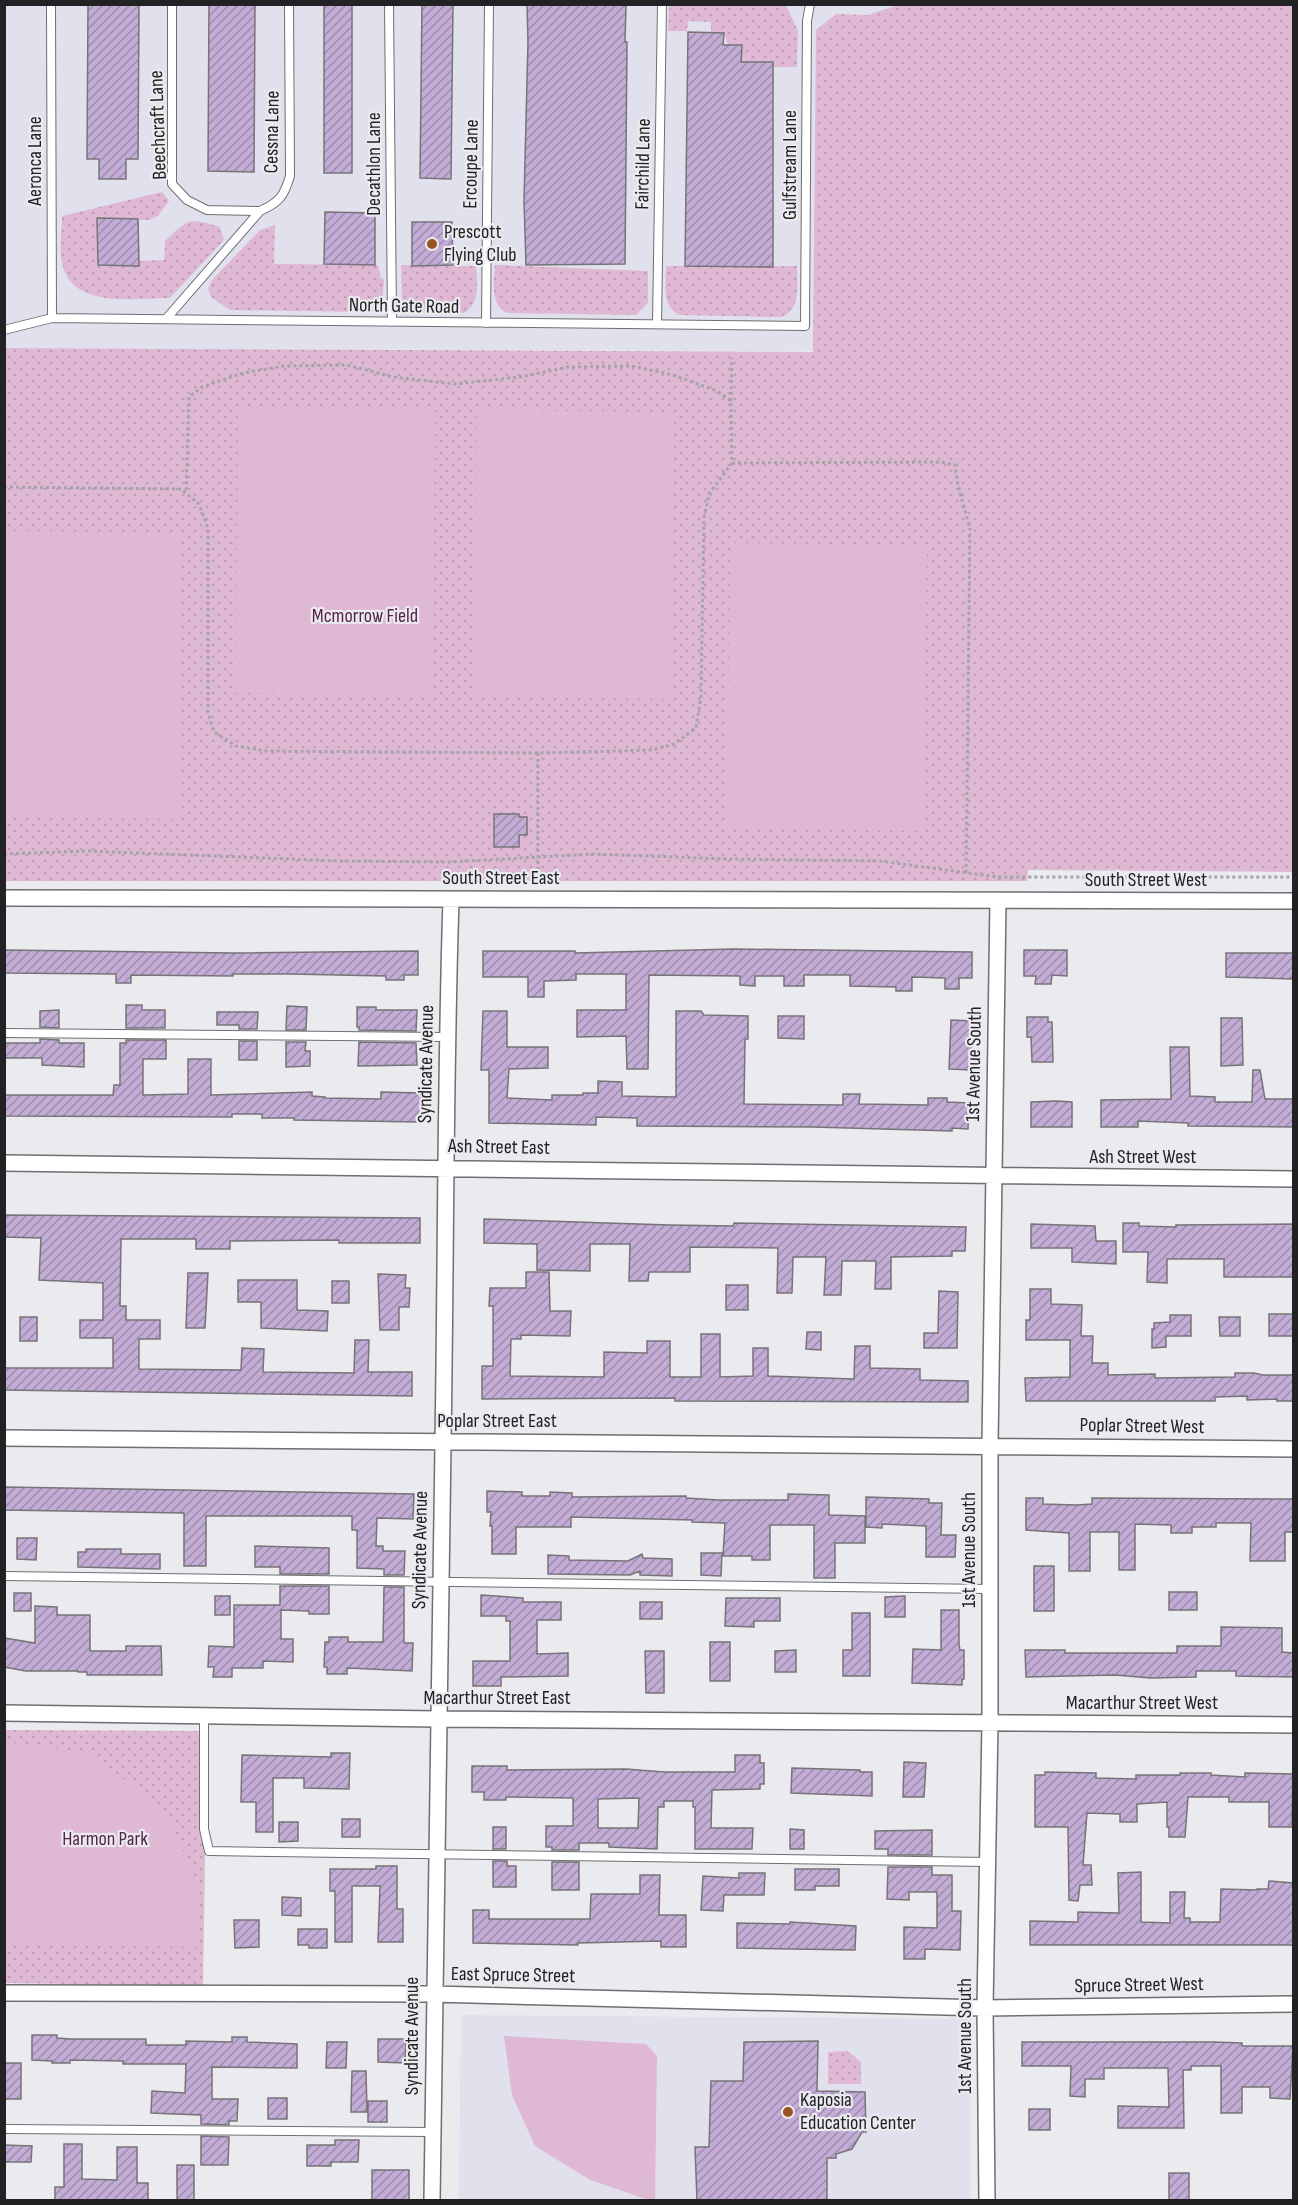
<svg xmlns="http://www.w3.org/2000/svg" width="1298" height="2205" font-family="'Sofia Sans Condensed',sans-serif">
<defs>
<pattern id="grass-dots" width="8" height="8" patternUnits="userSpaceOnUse" patternTransform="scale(1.5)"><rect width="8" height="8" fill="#dfb8d4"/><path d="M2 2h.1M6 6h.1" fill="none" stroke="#bf9eb6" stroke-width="1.8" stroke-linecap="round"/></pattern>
<pattern id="building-hatch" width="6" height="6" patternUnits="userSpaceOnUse" patternTransform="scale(1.5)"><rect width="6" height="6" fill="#c3acd5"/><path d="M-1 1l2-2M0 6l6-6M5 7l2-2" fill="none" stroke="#9e8cad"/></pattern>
</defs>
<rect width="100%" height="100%" fill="#eaeaef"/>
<path fill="#e1e1ee" d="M5,5H1293V872L1025,352L5,348Z
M461,2015L971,2019L970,2200H459Z"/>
<path fill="url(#grass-dots)" d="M901,4L1293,5V872L1028,870L1027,881H5V348L813,352L816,30L836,14L868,15Z
M669,5H786L798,31L797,67H773V62H733L724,33L711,32V22L688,21L687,31H668Z
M162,192L169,201L158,216L149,220L97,219L98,265L138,266L139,261L164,260L165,241C188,219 188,217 220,227L224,240L170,298C136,298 75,309 63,267C58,252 62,232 62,216Z
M275,225L274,264L378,265L381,278L384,279L382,305L375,310L365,312L230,310L211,297L208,289L212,280L260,230Z
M401,265L476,266C477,284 481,302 464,313L411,312L402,304Z
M495,265L648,271V303L636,315L507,313C489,303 494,283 495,265Z
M666,266H797C797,283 802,311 780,317L679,315C661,305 666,285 666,266Z
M5,1730L207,1731L203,1986L5,1983Z
M848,2051L861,2062V2084H828V2052Z"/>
<path fill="#dfb8d4" d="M238,406L435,408L433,695L236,693Z
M477,410L674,412L672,699L475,697Z
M5,531L180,532L178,819L5,817Z
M730,543L927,545L924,831L727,829Z
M5,1742L90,1753L165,1812L197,1881L200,1947L8,1945L4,1941Z
M504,2036L646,2044L657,2056L655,2200H649L590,2180L535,2146L512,2095Z"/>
<path fill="url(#building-hatch)" stroke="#767478" stroke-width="1.5" fill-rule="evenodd" d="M88,4H139L138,159H126V179H99V159H87Z
M209,4H255L254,172L208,171Z
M324,4H352V173H324Z
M422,4H453L451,179L420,178Z
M527,4H626L625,42H627L625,264L526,265L524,201L528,42Z
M688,32L724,33L723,45H742L741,62H773V267L685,266Z
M325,212L375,213V265L324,264Z
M97,218L138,219L139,266L98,265Z
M412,222H452L453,265L412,266Z
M494,814H519V817H527V835H519V847H494Z
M734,949L972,952V978H959V989H945V978L912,977V991H896V987L850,986V975H804V986H784V976H755V986L740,985V976L649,975L648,1069H627L626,1036L577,1037V1010H626V974H576V980L544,981V997H528V977H483V951H575V953Z
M4,950L233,953L418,951V975H404V980H386V976L290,974H233V976L131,975V983H116V974L4,973Z
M1024,950H1067V976L1052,975L1051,984H1035L1036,976H1024Z
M1226,953H1293V979L1226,977Z
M126,1005H142V1010H165V1028H126Z
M287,1006L307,1007L306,1030H286Z
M357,1007H376V1010H417L416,1031L359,1030V1027H357Z
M59,1010V1028L40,1027V1011Z
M483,1011H507V1047H548V1068L509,1069L507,1098L552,1100V1095H583V1093H598V1081L622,1082V1096L676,1097V1011H701L704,1015L748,1016V1039H745L744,1104L843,1105V1094H860L859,1104L928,1105V1098H947V1102L969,1103L968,1129L952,1128V1131L813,1127L637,1126V1118L596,1117V1125L489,1123V1070H481Z
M217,1012H258L257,1029H239V1025H217Z
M778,1016H804V1039L778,1038Z
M1027,1017H1048V1022H1052L1053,1062H1032L1031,1037H1027Z
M1221,1018H1242L1243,1065L1221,1066Z
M951,1020L972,1021L971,1070L949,1069Z
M40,1039L59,1040V1043H84V1067L42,1065V1058H4V1043H40Z
M126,1040H166V1059H143V1095L188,1094V1059H211V1095L312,1092V1096L325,1097V1098L381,1099V1092L421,1093V1122L294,1120V1118H262V1114H232V1117L4,1116V1095H113L114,1085H120V1043H126Z
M239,1041H257V1060H239Z
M286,1042H306L305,1051H310V1066L286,1067Z
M359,1042L416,1043L417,1065L358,1066Z
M1170,1047H1189L1190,1096L1215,1097V1102H1252L1253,1070H1260L1265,1099H1293V1127L1188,1126V1123L1138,1121V1127H1101V1100L1171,1099Z
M1056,1101L1072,1102V1127H1031V1102Z
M4,1215L420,1218V1243H339V1240L230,1241V1249H196V1239H121L120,1306H126V1320H160V1339H139V1369L241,1370L242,1348L264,1349L263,1372L354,1373L355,1340H369L368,1372H412V1396L4,1390V1368H113V1338H80V1320H103V1283L39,1280L41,1238L4,1237Z
M484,1219L669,1225L733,1226L734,1223L966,1227L965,1251H952V1256L891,1257V1289H875L876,1261H842L841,1295H824L826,1257H793L792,1293H777L778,1248L690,1247V1272H649L648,1281H629L630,1244H590V1271L537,1270V1244L484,1243Z
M1123,1223H1139V1226L1176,1227V1225L1293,1224V1277H1224V1259H1167V1283L1147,1282L1148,1252H1123Z
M1031,1224L1095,1226L1096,1241H1116V1264L1072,1262V1248H1031Z
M526,1272H549L550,1311H571L570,1336L521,1335V1339H511L510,1376L604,1377V1352L647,1353V1341H670V1377H701V1334H720V1377L753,1376V1348H768V1376L854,1379L855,1346H870V1368L920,1369V1380L968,1381V1402L675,1401V1398L482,1399V1366H493V1306H489L490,1288H526Z
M188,1273H208L205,1328H186Z
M378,1274L406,1275L405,1288H410L409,1307H399V1330H380Z
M238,1280H297V1310L328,1311L327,1331L261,1328V1302H238Z
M332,1281H349V1303H332Z
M726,1285H748V1310H726Z
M1030,1289H1051V1304L1082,1305L1081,1336H1093L1092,1363H1108V1375L1155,1374V1378L1235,1377V1373H1254L1263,1375H1293V1401H1277V1399L1247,1400V1396L1215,1397V1401H1026L1025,1378L1070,1377V1340H1026V1320H1030Z
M939,1291L958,1292L957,1348H924V1333H938Z
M1269,1314H1293V1336H1269Z
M1170,1315H1191V1336H1166V1347L1152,1348V1329H1154V1323L1170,1322Z
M20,1317H37V1341H20Z
M1219,1317H1240V1336H1220Z
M807,1332H821V1350L806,1349Z
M4,1487L414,1494L413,1519L377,1518L376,1546H383V1551H405L404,1575H384V1569L357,1568V1530H352V1516H206V1566H184V1513L4,1510Z
M487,1491L522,1492V1496H550V1492L572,1493V1497L686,1496V1498L718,1500H788V1494L829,1495V1515L865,1516V1543H835V1578H814V1525H770V1560H752V1556H723L725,1523L692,1522V1520L655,1519L571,1517V1527H516V1554H492V1526H490L491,1512H487Z
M866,1497L929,1499V1503H942L941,1535H956L955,1557H926V1526L882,1524V1528L866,1527Z
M1026,1498H1043V1504L1077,1505L1092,1504V1498L1293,1499V1532H1285V1561H1250L1251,1523H1216V1527H1192V1533H1171V1525L1135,1524V1570H1119V1532H1090V1571H1069V1533L1026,1530Z
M17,1538H37L36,1560L17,1559Z
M255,1546L329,1548V1574H280V1567H255Z
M86,1549H121V1554H160V1569L78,1567V1552H86Z
M701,1553H722L721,1576L701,1575Z
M642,1554L643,1558L672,1559V1576L640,1575V1571L630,1575L548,1574V1555L569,1556V1560L628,1561Z
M1034,1566H1054V1611H1034Z
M280,1586H329V1614H309V1611L281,1610V1639H293V1662L263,1661V1668H232V1677H213L214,1667H208L209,1646L234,1647V1605H280Z
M384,1587H404V1643H413L412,1671L347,1668V1674H327V1667H324L325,1642H329V1637H348V1642H383Z
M1169,1592H1197V1610H1169Z
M14,1593H31V1611H14Z
M481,1595L523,1598V1602H561V1620H537V1654L568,1653V1676L501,1677V1686H473V1661H510V1621H506V1616H481Z
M215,1596H230V1615H215Z
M905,1596V1617H885V1597Z
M726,1598H780V1621H754V1627L725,1626Z
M640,1602H662V1619H640Z
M35,1606L57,1607V1615H90V1651H126V1646H161L162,1675H87V1672H78V1671H26L4,1667V1638L35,1643Z
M941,1610H959V1644L960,1650H964V1679H962V1685L912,1683L913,1649L941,1650Z
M852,1613H870V1676H843V1650H852Z
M1221,1627L1282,1628V1652L1293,1653V1677L1236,1676V1671H1196V1677L1151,1678L1115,1675L1026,1677L1025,1650H1065V1653H1177V1646H1221Z
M710,1642H730V1681H710Z
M796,1650V1672H775V1651Z
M645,1651H664V1693H646Z
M331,1753H350L349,1789L304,1788V1778H273V1832H256V1802H241L242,1755L331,1757Z
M735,1755H760V1763H764V1784H760V1789L712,1790L711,1828H753L752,1849H695V1807H693V1801H664V1807H658L657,1849L609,1847V1843H579V1850H552V1847H546V1826H573V1798L506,1797V1800H484V1792H472V1766H507V1770L626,1769L664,1772H735ZM639,1798L638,1828H598V1799Z
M904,1762L926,1763L924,1797H903Z
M792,1768L860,1770V1772H872V1796L791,1793Z
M1045,1772L1096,1773V1778L1136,1779V1775H1180V1773H1211V1775L1245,1777V1773L1293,1774L1292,1827H1269V1802H1229V1797H1188L1185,1837H1169V1827H1167V1802L1137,1804V1822H1120V1814L1087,1813L1083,1865H1091L1092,1885H1080L1078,1901L1069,1900L1068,1827H1035V1775H1045Z
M342,1819H360V1837H342Z
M279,1822H298V1841L279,1842Z
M493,1827H506V1849H493Z
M790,1829L804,1830V1849H790Z
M932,1830V1855H888V1849H875V1831Z
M493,1861H507V1866H516V1887H493Z
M552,1862H579V1890H552Z
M376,1866H397V1909H403V1942H378L380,1886H352V1942H335V1891H330V1869H376Z
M888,1867H932V1875H952V1911H961L960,1950L925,1949V1959H904V1927L937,1928V1892H909V1900L887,1899Z
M795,1869H839V1886H815V1890H795Z
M1141,1872V1922L1170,1923V1892H1185L1184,1918H1190V1922H1220L1221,1889L1257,1890V1889H1268L1269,1881L1293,1883V1945H1030V1921L1078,1922V1912L1119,1913L1118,1873Z
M739,1873H765L764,1895H724L723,1911L701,1910L703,1876L739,1878Z
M640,1875H660L659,1915H686V1947H661V1941L578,1943V1945L473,1943V1910H489V1919H590L591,1894H640Z
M282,1897L301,1898V1916L282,1915Z
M234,1920H259V1947L235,1948Z
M790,1922L856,1926L855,1950L737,1948V1923L790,1924Z
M298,1929H327V1948H309V1945H298Z
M32,2035H57V2038L70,2039H146V2045H186V2041L232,2042V2037H247V2042L297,2044V2068L212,2067V2099H238L237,2121H229V2125L201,2124V2115L151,2113L152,2091L185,2093L186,2064H123V2061L70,2060V2063H52V2061L32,2060Z
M378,2039H406L405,2063L378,2062Z
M818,2041L817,2091L865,2092L866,2132H862L852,2149L836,2154V2158H827V2200H697L695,2147H709L711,2081H743L744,2042Z
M327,2042H347L346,2068H326Z
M1022,2042H1214L1242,2043V2046H1293L1290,2099L1270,2098V2087H1242V2113H1221V2066H1191V2070H1183L1184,2128H1118V2106L1169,2107L1168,2068H1104V2079H1085V2097L1070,2096L1071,2066H1022Z
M4,2063H21V2099H4Z
M352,2071H366L367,2112H351Z
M268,2098H287V2119H268Z
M368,2101H387V2122H368Z
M1029,2109H1050V2130H1029Z
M201,2136L229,2137L228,2165H201Z
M335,2140H359L358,2162H331V2166H307V2145H335Z
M64,2144H82V2179L117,2180V2147H137V2183H148V2200H55V2187H64Z
M4,2145L32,2146L31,2162H4Z
M177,2165H194V2200H177Z
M372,2170H409V2200H372Z
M1169,2173H1189V2200H1169Z"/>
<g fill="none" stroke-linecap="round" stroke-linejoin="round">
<g stroke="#6e6e73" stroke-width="10">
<path id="lane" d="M51,4L52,318
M172,4V184L187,200L207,210L260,211
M389,4L392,322
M166,319L260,211C280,202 284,196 290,176L289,4
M486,323L489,4
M657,324L662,4
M4,330L52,318L805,326L807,21L810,4
M4,1033L447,1037
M4,1576L990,1589
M204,1716V1829L209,1851L988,1862
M4,2129L433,2132"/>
</g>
<g stroke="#6e6e73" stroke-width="18">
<path id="street" d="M4,898L1294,901
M4,1163C434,1167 864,1176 1294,1179
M4,1438L1294,1449
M4,1713L438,1719L1294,1725
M4,1993L433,1994L985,2008L1294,2004
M432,2200C434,1948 440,1695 443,1442C446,1261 445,1081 451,900
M987,2200L985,2008L990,1722V1445L998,900"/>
</g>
<path stroke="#a4a4a7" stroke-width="3" stroke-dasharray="3 3" stroke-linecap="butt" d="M731,401L732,358
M732,463L941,462L955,465L958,485L970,529L966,873
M4,487L181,489L199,504L208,528V712L214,732L236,746L266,751L538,753L652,750L674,744L696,728L701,696L704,518L709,494L732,463L731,401L717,391L673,375L632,366L568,367L520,377L454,384L393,377L347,365L284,366L243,373L202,387L189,397L186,493
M4,854L88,851L340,861L449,862L594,854L728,859L880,861L998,877H1294
M538,882V753"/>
<use href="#lane" stroke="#fff" stroke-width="8"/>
<use href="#street" stroke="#fff" stroke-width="15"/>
</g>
<g fill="#985524" stroke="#eaeaef" stroke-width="2">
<circle cx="432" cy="244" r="6"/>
<circle cx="788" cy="2112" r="6"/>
</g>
<g text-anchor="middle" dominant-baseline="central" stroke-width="4.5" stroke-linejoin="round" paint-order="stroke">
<g font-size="20" fill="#222224" stroke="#eaeaef">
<text transform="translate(158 125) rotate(-92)">Beechcraft Lane</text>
<text transform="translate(272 132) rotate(-89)">Cessna Lane</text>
<text transform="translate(35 161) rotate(-90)">Aeronca Lane</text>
<text transform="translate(374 164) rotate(-90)">Decathlon Lane</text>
<text transform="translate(471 164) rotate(-89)">Ercoupe Lane</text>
<text transform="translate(643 164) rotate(-89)">Fairchild Lane</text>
<text transform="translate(790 165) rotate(-90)">Gulfstream Lane</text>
<text transform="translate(404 306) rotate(1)">North Gate Road</text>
<text x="501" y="878">South Street East</text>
<text x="1146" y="880">South Street West</text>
<text transform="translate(426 1064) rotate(-89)">Syndicate Avenue</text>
<text transform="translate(974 1064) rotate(-89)">1st Avenue South</text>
<text transform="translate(499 1147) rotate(1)">Ash Street East</text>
<text x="1143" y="1157">Ash Street West</text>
<text x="497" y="1421">Poplar Street East</text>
<text transform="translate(1142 1426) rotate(1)">Poplar Street West</text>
<text transform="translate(420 1550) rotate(-89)">Syndicate Avenue</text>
<text transform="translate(969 1550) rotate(-90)">1st Avenue South</text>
<text x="497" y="1698">Macarthur Street East</text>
<text x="1142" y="1703">Macarthur Street West</text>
<text transform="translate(513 1975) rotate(1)">East Spruce Street</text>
<text transform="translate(1139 1985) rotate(-1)">Spruce Street West</text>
<text transform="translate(412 2036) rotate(-90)">Syndicate Avenue</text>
<text transform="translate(965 2036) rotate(-90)">1st Avenue South</text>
</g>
<g font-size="20" fill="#222224" stroke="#eaeaef" text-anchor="start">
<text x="444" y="232">Prescott<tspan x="444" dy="23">Flying Club</tspan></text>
<text x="800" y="2100">Kaposia<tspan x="800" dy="23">Education Center</tspan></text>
</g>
<g font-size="20" fill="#56234b" stroke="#eaeaef">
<text x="365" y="616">Mcmorrow Field</text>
<text x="105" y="1839">Harmon Park</text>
</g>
</g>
<rect width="1298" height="2205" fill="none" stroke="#222224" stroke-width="12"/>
</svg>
